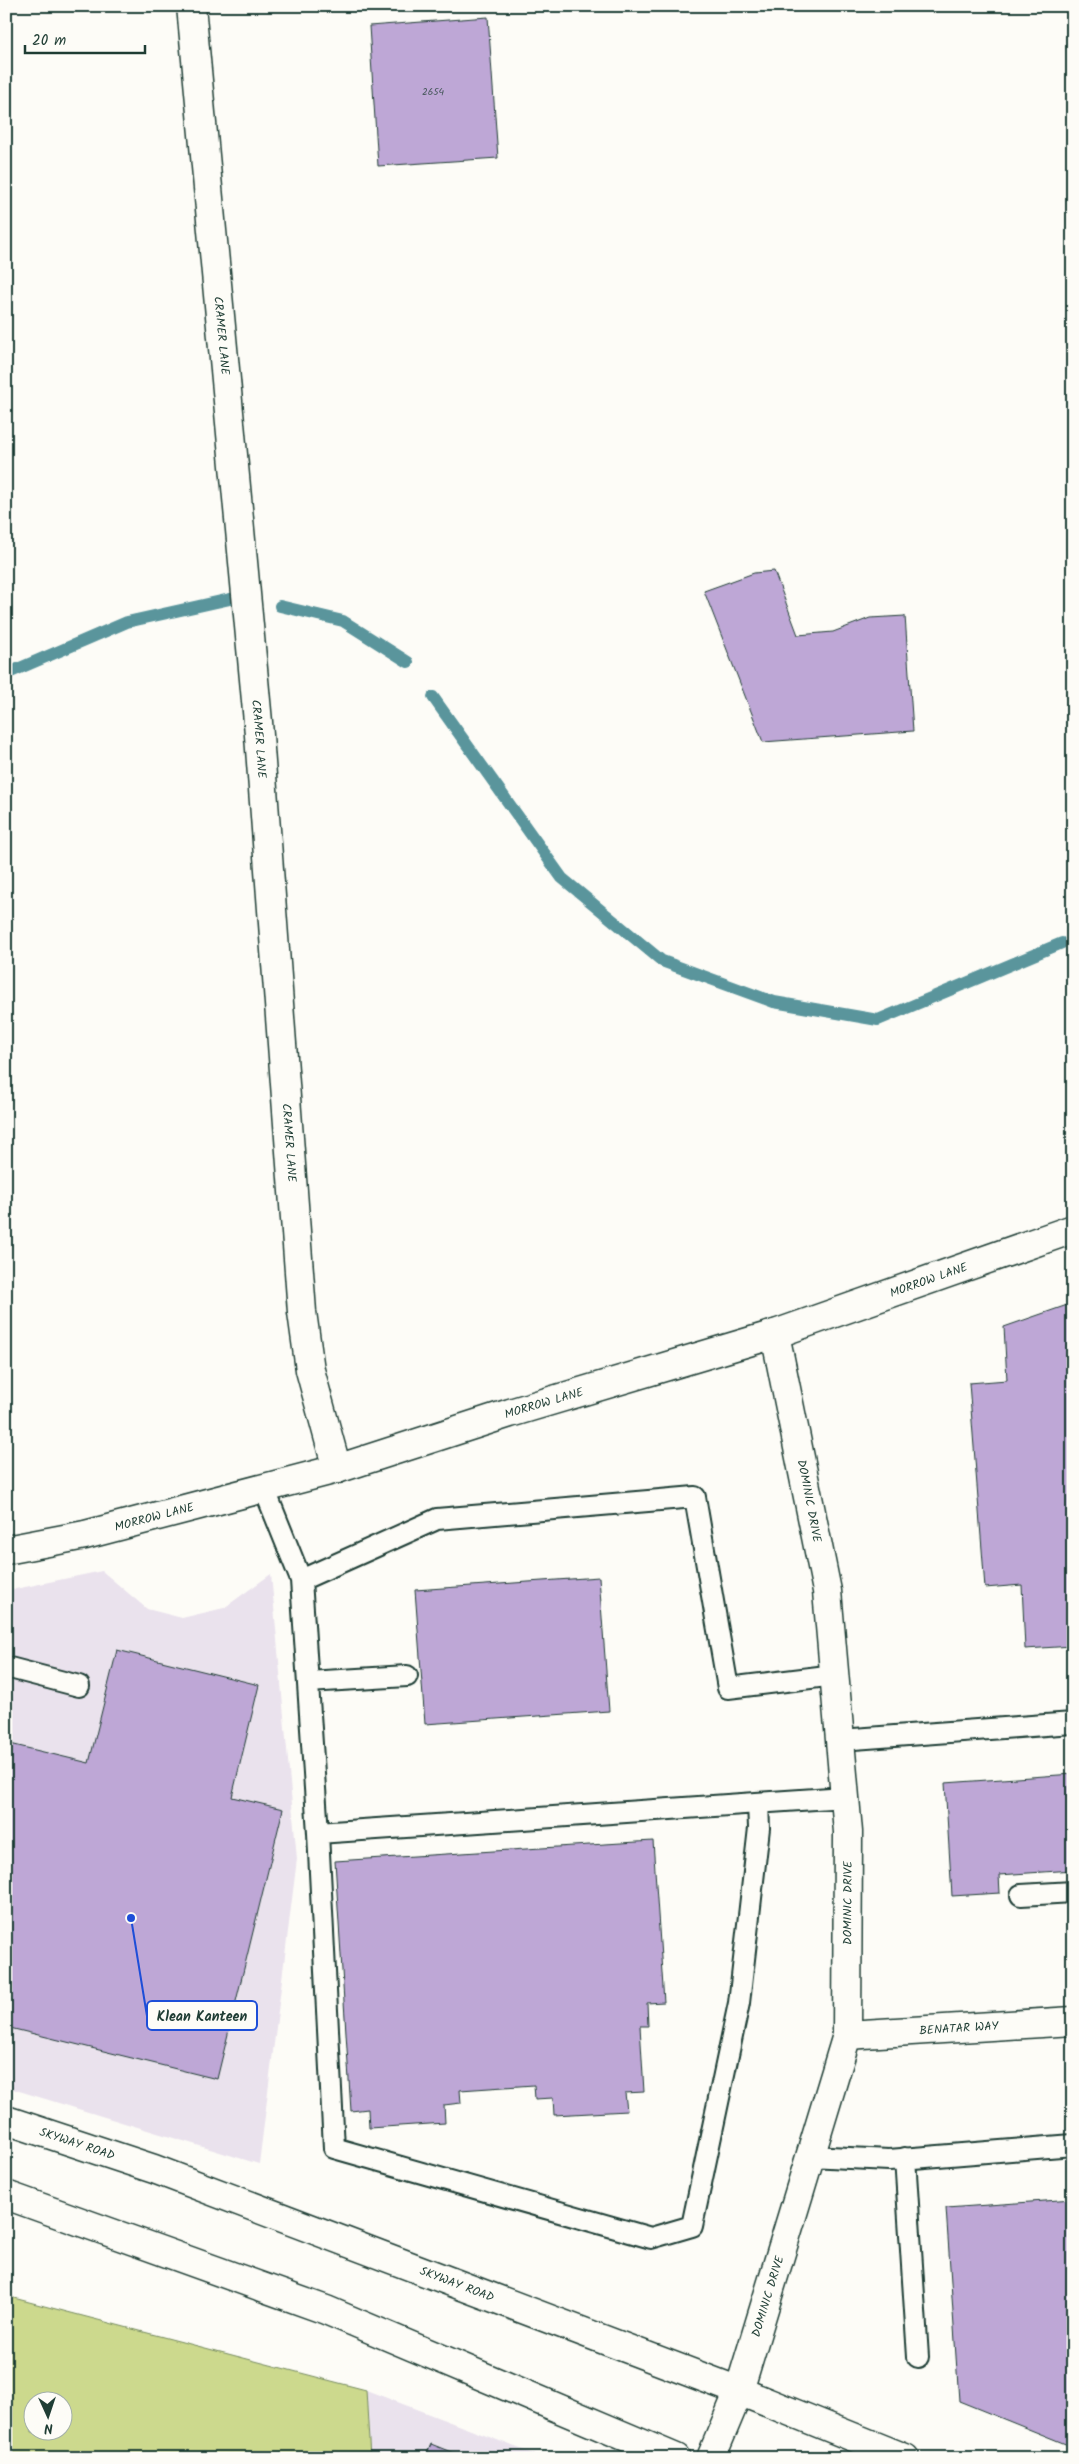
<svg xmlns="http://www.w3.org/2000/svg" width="1079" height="2464" font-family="Kalam,sans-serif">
<rect width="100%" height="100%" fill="#fdfcf7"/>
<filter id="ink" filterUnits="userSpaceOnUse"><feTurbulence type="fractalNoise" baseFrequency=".02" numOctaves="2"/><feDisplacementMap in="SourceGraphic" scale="10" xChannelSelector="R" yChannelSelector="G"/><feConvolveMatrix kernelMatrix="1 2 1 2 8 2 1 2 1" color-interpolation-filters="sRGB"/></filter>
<g filter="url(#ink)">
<path fill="#eae2ed" d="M102,1571L147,1609L182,1618L224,1608L271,1574L297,1859L259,2164L6,2087V1591Z
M366,2390L544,2458H370Z"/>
<path fill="#ccd98d" stroke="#768b60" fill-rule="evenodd" d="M6,2296L366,2390L370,2458H6ZM32,2402H62V2432H32Z"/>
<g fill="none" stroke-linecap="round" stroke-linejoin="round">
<path stroke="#5a959c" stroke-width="12" d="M280,606L343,621L408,662
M6,674L127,622L239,597
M433,697L562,878L662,961L774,1002L878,1020L1062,943"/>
</g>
<path fill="#bea7d6" stroke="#1f3d34" d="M488,17L498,158L378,166L369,26Z
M774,571L798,635L833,632L870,618L905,616L913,731L763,742L704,591L754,573Z
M1073,1303V1646L1025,1649L1022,1585L985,1588L969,1383L1007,1380L1004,1327Z
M599,1577L609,1711L425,1724L415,1590Z
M117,1650L259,1685L232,1797L283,1809L217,2079L6,2027V1743L89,1763Z
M1073,1774V1870L999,1875L1000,1893L952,1896L945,1783Z
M653,1841L664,2002L647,2003L648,2026H640L644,2092L625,2093L627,2111L554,2115L553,2098L535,2099L534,2085L460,2090L461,2103L444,2105L445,2123L369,2128L368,2109L351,2111L335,1861Z
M1073,2199V2447L959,2401L946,2208Z
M431,2444L466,2458H425Z"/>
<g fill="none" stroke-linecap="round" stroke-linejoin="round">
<g stroke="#1f3d34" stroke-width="24">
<path id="service" d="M264,1488L301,1580L437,1519L695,1497L728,1688L835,1675
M301,1580L318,1833L845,1797
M6,1667L79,1686
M308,1682L407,1676
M840,1740L1073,1723
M318,1833L334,2148L651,2238L692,2226L739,2003L759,1828L758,1803
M1021,1895L1073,1892
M810,2156L889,2160L1073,2145
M905,2158L918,2357"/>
</g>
<g stroke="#1f3d34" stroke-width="31">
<g id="minor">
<path id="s1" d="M191,6L258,722L302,1312L310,1370L337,1469"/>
<path id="s2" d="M6,1550L85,1535L337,1469L510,1413L775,1334L1073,1229"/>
<path id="s3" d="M847,2035L1073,2021"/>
<path id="s4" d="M739,2391L847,2035L848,1832L827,1591L775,1334"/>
</g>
</g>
<g stroke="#1f3d34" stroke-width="31">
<path id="tertiary" d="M711,2458L739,2391"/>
</g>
<g stroke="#1f3d34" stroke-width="31">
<g id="secondary">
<path id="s5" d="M6,2120L154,2169L739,2391L905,2458"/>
<path d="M6,2195L326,2310L676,2458"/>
</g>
</g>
<use href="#service" stroke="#fdfcf7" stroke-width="20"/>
<use href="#minor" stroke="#fdfcf7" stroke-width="28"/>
<use href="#tertiary" stroke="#fdfcf7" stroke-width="28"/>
<use href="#secondary" stroke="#fdfcf7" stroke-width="28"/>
</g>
</g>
<g text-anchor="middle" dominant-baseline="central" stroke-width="4" stroke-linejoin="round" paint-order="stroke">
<g font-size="10" fill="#47585c">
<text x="433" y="92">2654</text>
</g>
<g font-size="12" fill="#1f3d34" stroke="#fdfcf7">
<text stroke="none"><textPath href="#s1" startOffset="331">CRAMER LANE</textPath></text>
<text stroke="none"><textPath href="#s1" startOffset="736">CRAMER LANE</textPath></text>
<text stroke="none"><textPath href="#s1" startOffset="1141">CRAMER LANE</textPath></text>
<text stroke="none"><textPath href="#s2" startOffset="962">MORROW LANE</textPath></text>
<text stroke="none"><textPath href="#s2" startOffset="558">MORROW LANE</textPath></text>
<text transform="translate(809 1501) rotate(79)">DOMINIC DRIVE</text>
<text stroke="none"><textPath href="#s2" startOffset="152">MORROW LANE</textPath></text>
<text stroke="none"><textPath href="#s4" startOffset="504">DOMINIC DRIVE</textPath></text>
<text stroke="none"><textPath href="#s3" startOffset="112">BENATAR WAY</textPath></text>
<text stroke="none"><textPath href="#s5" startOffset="75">SKYWAY ROAD</textPath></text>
<text stroke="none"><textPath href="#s5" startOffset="480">SKYWAY ROAD</textPath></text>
<text stroke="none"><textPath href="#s4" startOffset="99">DOMINIC DRIVE</textPath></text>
</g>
</g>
<path fill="none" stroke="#1d4ed8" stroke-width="2" d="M131 1918L147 2016"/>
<circle fill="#1d4ed8" stroke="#fdfcf7" stroke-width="2" cx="131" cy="1918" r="5"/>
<rect fill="#fdfcf7" stroke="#1d4ed8" stroke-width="2" x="147" y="2001" width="110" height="29" rx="5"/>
<g font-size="14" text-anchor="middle" font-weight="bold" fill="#1f3d34">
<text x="202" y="2021">Klean Kanteen</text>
</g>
<rect width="1079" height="2464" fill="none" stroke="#fdfcf7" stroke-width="25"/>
<rect x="12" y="12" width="1054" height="2439" fill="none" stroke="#1f3d34" stroke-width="2" filter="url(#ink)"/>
<g transform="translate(48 2416) rotate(177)"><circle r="24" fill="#fdfcf7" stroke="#a4b0a9"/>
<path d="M0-4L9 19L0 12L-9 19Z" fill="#1f3d34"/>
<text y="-8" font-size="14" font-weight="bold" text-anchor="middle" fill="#1f3d34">N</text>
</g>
<path d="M25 45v8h120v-8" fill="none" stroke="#1f3d34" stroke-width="2.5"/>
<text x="32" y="45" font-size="15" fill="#1f3d34" stroke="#fdfcf7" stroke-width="4" paint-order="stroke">20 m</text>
</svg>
